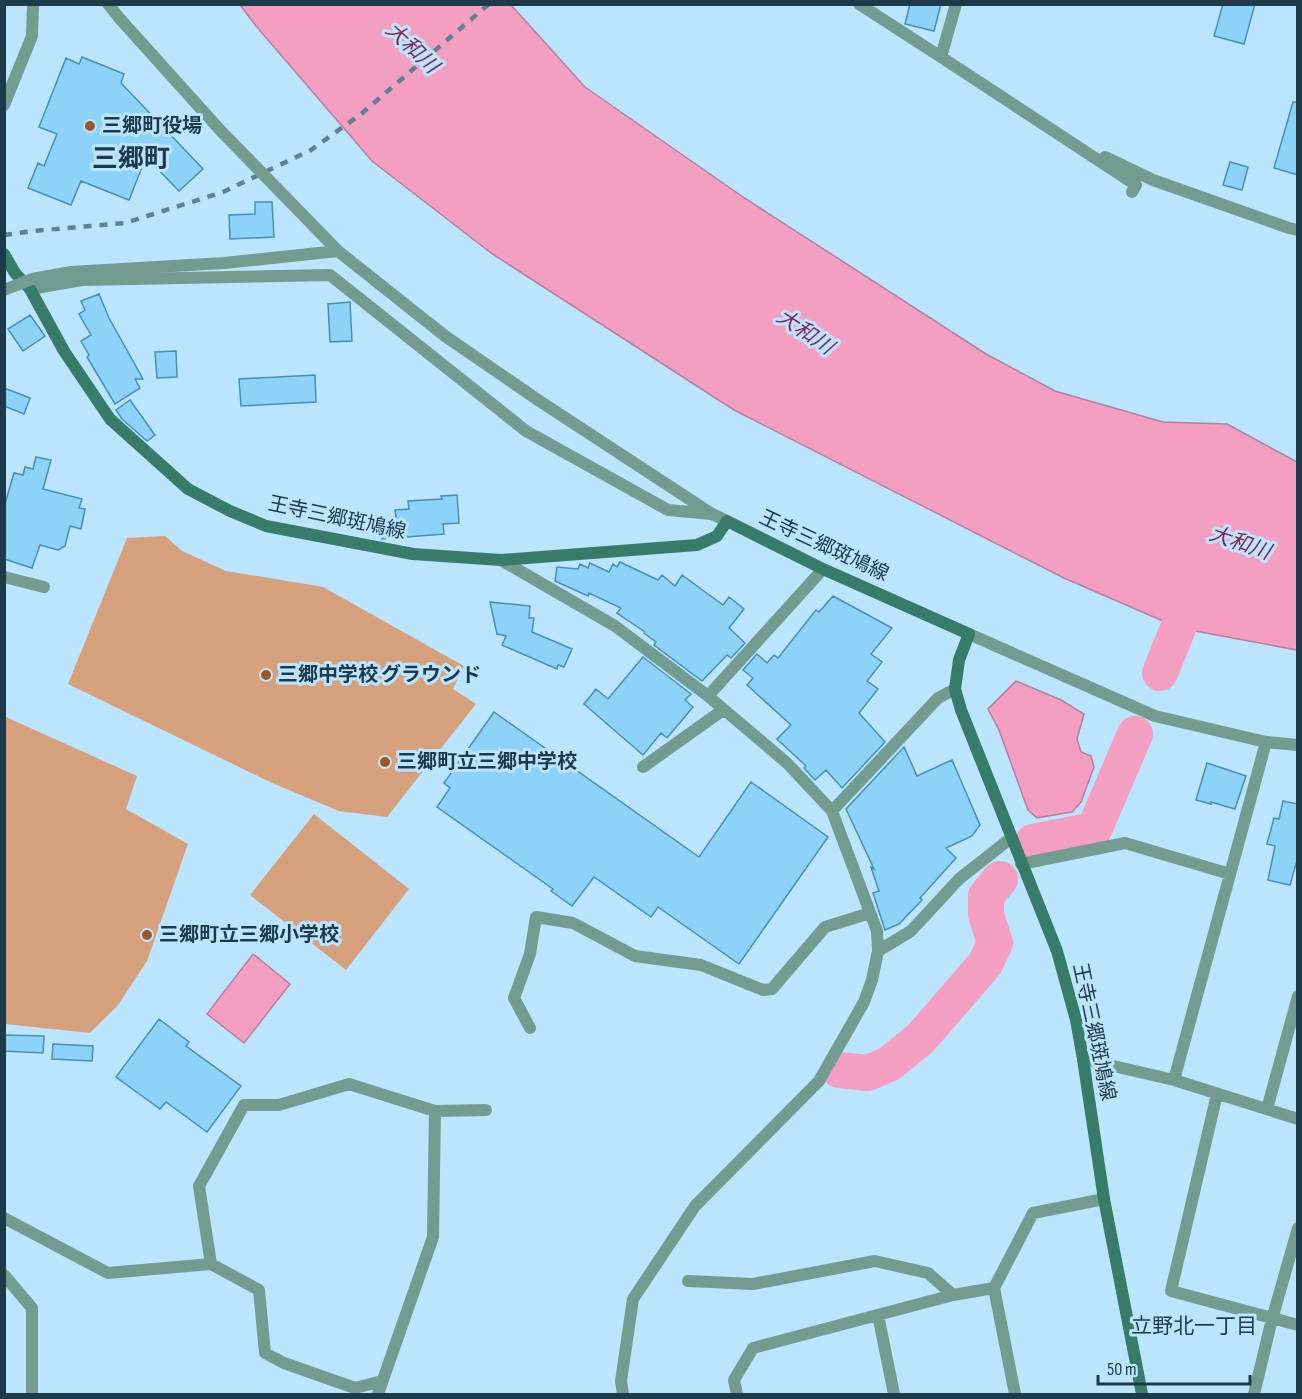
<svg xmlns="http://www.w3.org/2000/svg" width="1302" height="1399" font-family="'Sofia Sans Condensed','Noto Sans JP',sans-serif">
<rect width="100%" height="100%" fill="#bbe5fe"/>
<path fill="#d7a07d" d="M165,536L182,551L226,571L323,587L464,666L453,689L476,704L387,817L339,811L272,783L68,684L127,538Z
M6,717L137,776L126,809L188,844L147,961L118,1005L90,1033L5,1024L4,718Z
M314,814L409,889L346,970L250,895Z"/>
<path fill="#f49ec1" stroke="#b3809d" stroke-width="1.5" d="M240,5H511L585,87L743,197L986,354L1055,391L1163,422L1227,424L1297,462V650L1179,628L1064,578L734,410L491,253L372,161L256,26Z
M1016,681L1061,700L1084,714L1077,739L1081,752L1091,756L1094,767L1081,802L1072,812L1037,818L1028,810L999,730L988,709Z
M253,954L290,984L244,1043L207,1014Z"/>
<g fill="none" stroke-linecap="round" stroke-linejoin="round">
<path stroke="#f49ec1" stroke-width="36" d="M1160,673L1197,581
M1033,842L1094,830L1135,734
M839,1070L868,1073L889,1064L921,1038L985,964L995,943L986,915V896L1000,879"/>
</g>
<path fill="#8dd2f9" stroke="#478fb5" stroke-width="1.5" d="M910,4H941L934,31L905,24Z
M1223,4H1255L1244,44L1214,36Z
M82,57L124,74L121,83L203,169L179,191L146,157L129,200L81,181L71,205L28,188L38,163L44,166L57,134L39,127L66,58L79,64Z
M1293,102H1298V175L1274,168Z
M1230,162L1248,167L1242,190L1223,185Z
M255,202H272L274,237L230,239L229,215L255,214Z
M99,294L109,318L143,379H135L140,388L115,404L87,357L89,355L81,341L91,335L79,314L85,310L81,301Z
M350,302L352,341L330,342L328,304Z
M30,315L45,336L23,351L8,329Z
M176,351L177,377L157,378L155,352Z
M315,375L316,402L241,406L239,379Z
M4,388L30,398L24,414L4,406Z
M130,400L155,435L147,441L122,419L116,410Z
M36,457L51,460L43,489L82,499L79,508L85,509L81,529L70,526L65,546L58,550L40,545L32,568L4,559V507L14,473L23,475L25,467L33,469Z
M457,495L459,523L443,524L444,534L382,539L396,517L395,510L409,509L408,501L442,499L441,496Z
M620,562L658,580L662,575L675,586L682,575L723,605L729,597L744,609L729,628L745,643L731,658L727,655L702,681L654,645L656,642L644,633L645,632L617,613L621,608L589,593L588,596L555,581L557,567L578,569L580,564L588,568L590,563L609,572L613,564L617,567Z
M833,596L892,628L871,654L882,662L867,681L878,689L859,713L885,742L842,788L826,770L815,780L804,768L806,766L777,739L791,725L747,685L753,678L743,670L757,654L767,663L774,655L778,658L816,610L819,612Z
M490,602L530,606L529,618H534L532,632L572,649L564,667L558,665L557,669L502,645L506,636L497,634Z
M643,657L691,694L685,700L693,707L667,738L661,733L643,755L584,704L596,689L608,699Z
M494,712L699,857L751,782L828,837L739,964L658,907L651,917L594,877L572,906L551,891L553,889L437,807L450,788L444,783Z
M904,747L917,776L952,760L980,825L972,836L946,848L956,858L920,898L922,900L899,924L885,930L873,893L879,891L871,867L874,869L846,809Z
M1207,763L1246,776L1235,809L1211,802V804L1196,800Z
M1283,801L1298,804V857L1290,885L1268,880L1275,846L1267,844L1274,818L1279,819Z
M159,1019L189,1042L186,1046L241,1086L207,1132L166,1102L160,1109L116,1077Z
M4,1035L44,1036L43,1053L4,1051Z
M53,1044L93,1046L92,1061L52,1059Z"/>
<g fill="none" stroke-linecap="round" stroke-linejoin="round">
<path stroke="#729c8f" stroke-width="12" d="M859,4L941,57L1136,185L1132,192
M941,57L956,4
M4,105L32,36L33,4
M1105,157L1153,180L1289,228L1298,230
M30,289L82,280L330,275L526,431L668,510L712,514
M501,560L615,626L708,696L787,763L832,811L877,931L878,951L872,980L864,1002L819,1081L695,1206L633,1299L621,1381L623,1394
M4,577L44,587
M708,696L823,569
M643,767L723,710
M832,811L938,698L955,689
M1021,864L1125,843L1230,874
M878,951L911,931L959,879L1011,838
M530,1028L514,998L530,954L536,917L573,923L635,956L701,965L763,990L772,989L825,927L870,913
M1083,1059L1174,1080L1298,1119
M1174,1080L1266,742
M1217,1094L1171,1291L1298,1325
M1267,1109L1298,996
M4,1218L108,1273L211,1264L259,1290L265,1353L284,1363L355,1388L382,1381
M211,1264L199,1186L244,1105H279L349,1084L435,1111L486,1110
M688,1281L753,1284L875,1261L928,1273L953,1295
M994,1288L1015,1394
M878,1315L894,1394
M378,1394L433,1237L435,1111
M737,1394L734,1380L753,1348L953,1295L994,1288L1033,1213L1104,1199
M1254,1394L1272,1319L1298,1228"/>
<path stroke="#729c8f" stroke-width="12" d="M108,4L121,20
M538,400L712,514L727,521
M969,634L1155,716L1266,742L1298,745
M4,1275L32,1308V1394"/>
<path stroke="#377b69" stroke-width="12" d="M4,254L15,273L30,289L64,351L110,419L188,489L230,511L266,526L413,554L501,560L697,545L717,536L727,521L823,569L969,634L959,660L955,689L961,710L1057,951L1076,1020L1083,1059L1104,1199L1142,1394"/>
<path stroke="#5e8195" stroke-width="4.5" stroke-dasharray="8 8" stroke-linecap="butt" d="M4,235L33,231L125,223L223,192L311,150L361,114L489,4"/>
<path stroke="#729c8f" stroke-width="12" d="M121,20L220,130L338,251L445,336L538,400
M4,290L32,279L71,272L224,263L338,251"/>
</g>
<g fill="#9b5827" stroke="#bbe5fe" stroke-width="2">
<circle cx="90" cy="126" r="6"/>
<circle cx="266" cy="675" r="6"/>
<circle cx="385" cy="762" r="6"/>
<circle cx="147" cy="935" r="6"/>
</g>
<g text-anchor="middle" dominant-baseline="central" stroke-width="6" stroke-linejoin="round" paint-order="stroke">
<g font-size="20" font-weight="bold" fill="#1c3a4a" stroke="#bbe5fe" text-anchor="start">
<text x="102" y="126">三郷町役場</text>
<text x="278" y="675">三郷中学校 グラウンド</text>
<text x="397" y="762">三郷町立三郷中学校</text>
<text x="159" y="935">三郷町立三郷小学校</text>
</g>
<g font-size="20" fill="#1c3a4a" stroke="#bbe5fe">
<text transform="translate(337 518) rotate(12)">王寺三郷斑鳩線</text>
<text transform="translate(824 546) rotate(25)">王寺三郷斑鳩線</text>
<text transform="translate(1094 1032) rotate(78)">王寺三郷斑鳩線</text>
</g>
<g font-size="21" font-style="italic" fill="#872556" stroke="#bbe5fe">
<text transform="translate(412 48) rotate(43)">大和川</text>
<text transform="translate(805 332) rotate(34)">大和川</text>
<text transform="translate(1240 543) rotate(19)">大和川</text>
</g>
<g font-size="21" fill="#1c3a4a" stroke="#bbe5fe">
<text x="1194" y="1326">立野北一丁目</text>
</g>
<g font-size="26" font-weight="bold" fill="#1c3a4a" stroke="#bbe5fe">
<text x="131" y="159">三郷町</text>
</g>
</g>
<rect width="1302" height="1399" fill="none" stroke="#1c3a4a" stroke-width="12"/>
<path d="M1098 1375v9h152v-9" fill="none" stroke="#1c3a4a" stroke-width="3"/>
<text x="1107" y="1375" font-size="18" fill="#1c3a4a" stroke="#bbe5fe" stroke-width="4.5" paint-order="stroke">50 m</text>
</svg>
